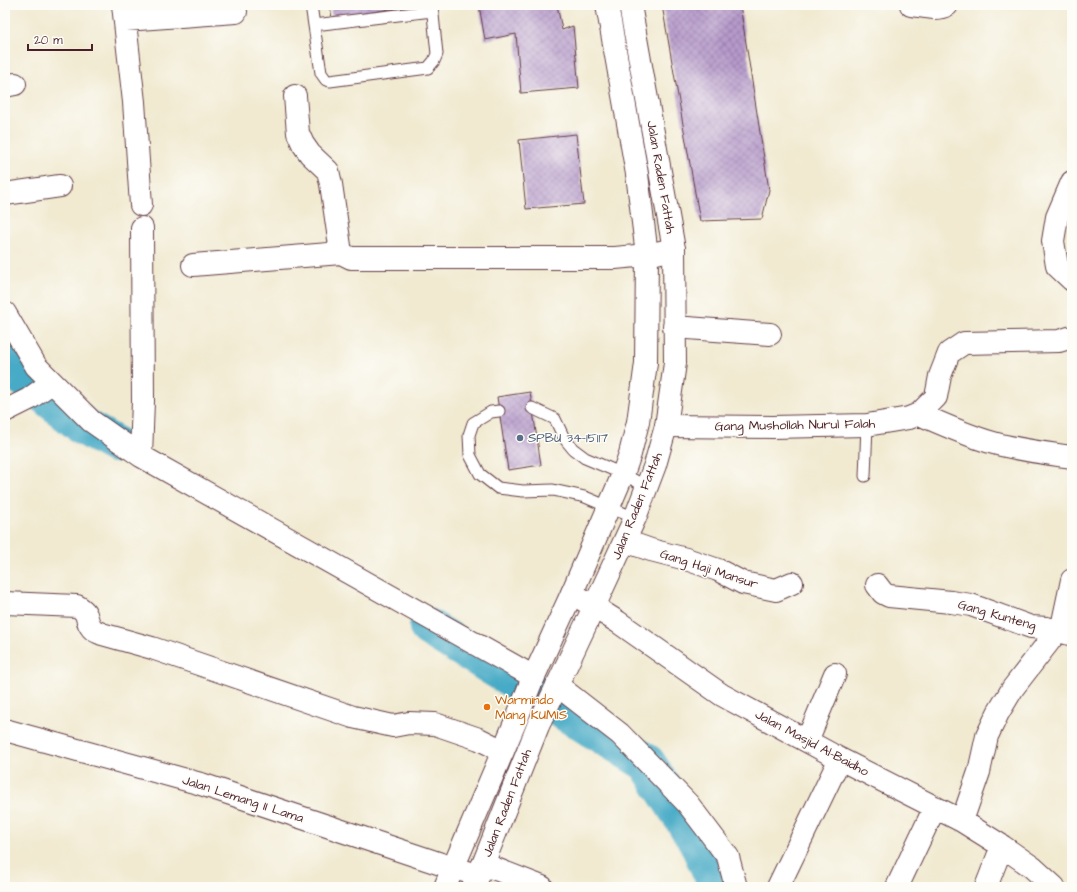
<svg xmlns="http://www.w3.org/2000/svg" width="1077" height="892" font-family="'Architects Daughter',sans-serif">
<defs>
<pattern id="building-cross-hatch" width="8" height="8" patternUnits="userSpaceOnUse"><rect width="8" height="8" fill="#b59acb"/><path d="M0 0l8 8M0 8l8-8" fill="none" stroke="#957da5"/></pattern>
</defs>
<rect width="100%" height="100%" fill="#fdfcf7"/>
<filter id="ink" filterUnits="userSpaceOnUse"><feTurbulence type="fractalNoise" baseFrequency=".025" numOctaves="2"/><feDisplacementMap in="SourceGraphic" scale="8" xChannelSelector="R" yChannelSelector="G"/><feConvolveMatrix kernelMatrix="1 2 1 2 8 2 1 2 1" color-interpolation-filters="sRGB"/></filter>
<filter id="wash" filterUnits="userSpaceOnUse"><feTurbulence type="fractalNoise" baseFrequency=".012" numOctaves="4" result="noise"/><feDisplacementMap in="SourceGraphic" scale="16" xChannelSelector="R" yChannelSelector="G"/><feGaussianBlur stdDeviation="0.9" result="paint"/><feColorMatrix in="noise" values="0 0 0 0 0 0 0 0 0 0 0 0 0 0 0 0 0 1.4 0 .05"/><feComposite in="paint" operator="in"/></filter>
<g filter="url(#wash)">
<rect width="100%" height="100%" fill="#f1ead1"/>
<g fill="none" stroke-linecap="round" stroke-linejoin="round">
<path stroke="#47aac6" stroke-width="38" d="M5,341L20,375L84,427L114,444
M428,627L647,763L697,841L718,887"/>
</g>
<g id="blocks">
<path fill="url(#building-cross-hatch)" d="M330,5H408V6L332,19Z
M479,5H557L562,30L573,26L579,88L521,93L516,34L485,40Z
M662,5H740L769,190L762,219L700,221Z
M576,134L584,204L526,209L519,140Z
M530,392L541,465L508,470L497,397Z"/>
</g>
</g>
<g filter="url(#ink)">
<use href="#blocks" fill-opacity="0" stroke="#633d44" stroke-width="1"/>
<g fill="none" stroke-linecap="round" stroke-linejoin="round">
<g stroke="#633d44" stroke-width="13">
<path id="service" d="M311,5L321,73L326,80L330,81L428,68L434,61L437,54L432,5
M314,25L432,11
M532,408L555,419L564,438L573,449L585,458L623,474L647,487
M499,411L491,412L473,423L469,435L470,455L480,474L498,488L523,491L553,490L585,497L635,518
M865,476L867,425"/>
</g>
<g stroke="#633d44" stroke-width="24">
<path id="minor" d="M123,5L134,102L141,205
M911,5C922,6 937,11 947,5
M125,20L236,12
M5,86L15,84
M295,96L298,133L303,144L310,154L328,171L331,184L341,253L351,258H615L647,255L674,249
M1072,182L1057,217L1053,241L1057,266L1072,280
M5,194L60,186
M193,265L341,253
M5,313L36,366L91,421L141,456L534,677
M674,327L770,334
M5,411L29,399L47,386L52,383
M919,414C942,424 966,435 990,442C1017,450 1045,453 1072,457
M666,426L772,427L867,425L909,418L919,414L936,397L940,376L949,353L964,343L1059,341L1072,337
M141,456L143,401L142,228
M625,541L651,550L686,559L718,570L743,583L776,590L792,583
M877,585L883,593L889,596L951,602L971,605L1031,627L1047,628L1069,634
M572,593L618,622L722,695L840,759L962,821L1002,846L1032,867L1054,887
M5,603L77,606C91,614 84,618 91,627C93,631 98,632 102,634L152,648L353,717L393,726L409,723L435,724L479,739L503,751
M557,685L620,734L688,804L728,857L736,887
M5,730L201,784L453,868L479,875
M807,741L835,674
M962,821L979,772L987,736L998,713L1013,688L1058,630L1063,622L1072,580
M483,864L542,887
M778,887L833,773L840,759
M897,887L935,807
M986,887L1002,846"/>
</g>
<g stroke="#633d44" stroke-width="24">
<path id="secondary" d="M445,887L517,718L530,685L572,593L623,474L630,454L638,422L646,363L647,255L637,174L607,5
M474,887L538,726L594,607L635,518L655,465L666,426L675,363L674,249L630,5"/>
</g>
<use href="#service" stroke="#fff" stroke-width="11"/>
<use href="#minor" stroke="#fff" stroke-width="22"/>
<use href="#secondary" stroke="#fff" stroke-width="22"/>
</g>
</g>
<circle fill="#5c6f8a" stroke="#fdfcf7" stroke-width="1.5" cx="520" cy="438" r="4"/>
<circle fill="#e8710a" stroke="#fdfcf7" stroke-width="1.5" cx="487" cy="707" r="4"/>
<g text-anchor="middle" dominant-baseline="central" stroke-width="3" stroke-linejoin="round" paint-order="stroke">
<g font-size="13" fill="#4a1f2b" stroke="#fdfcf7">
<text transform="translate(661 177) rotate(80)">Jalan Raden Fattah</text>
<text transform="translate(795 425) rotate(-1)">Gang Mushollah Nurul Falah</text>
<text transform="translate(637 506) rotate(-68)">Jalan Raden Fattah</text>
<text transform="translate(709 569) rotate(18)">Gang Haji Mansur</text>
<text transform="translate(997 615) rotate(16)">Gang Kunteng</text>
<text transform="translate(812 743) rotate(28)">Jalan Masjid Al-Baidho</text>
<text transform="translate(243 799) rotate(18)">Jalan Lemang II Lama</text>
<text transform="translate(507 803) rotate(-69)">Jalan Raden Fattah</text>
</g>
<g font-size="13" fill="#4e5e75" stroke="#fdfcf7" text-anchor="start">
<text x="528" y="438">SPBU 34-15117</text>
</g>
<g font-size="13" fill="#c56008" stroke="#fdfcf7" text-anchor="start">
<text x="495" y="700">Warmindo<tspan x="495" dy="15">Mang KUMIS</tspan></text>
</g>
</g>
<rect width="1077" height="892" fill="none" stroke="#fdfcf7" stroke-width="20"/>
<path d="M28 44v6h64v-6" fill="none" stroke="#4a1f2b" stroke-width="2"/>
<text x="34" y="44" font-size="12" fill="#4a1f2b" stroke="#fdfcf7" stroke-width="3" paint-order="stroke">20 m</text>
</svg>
